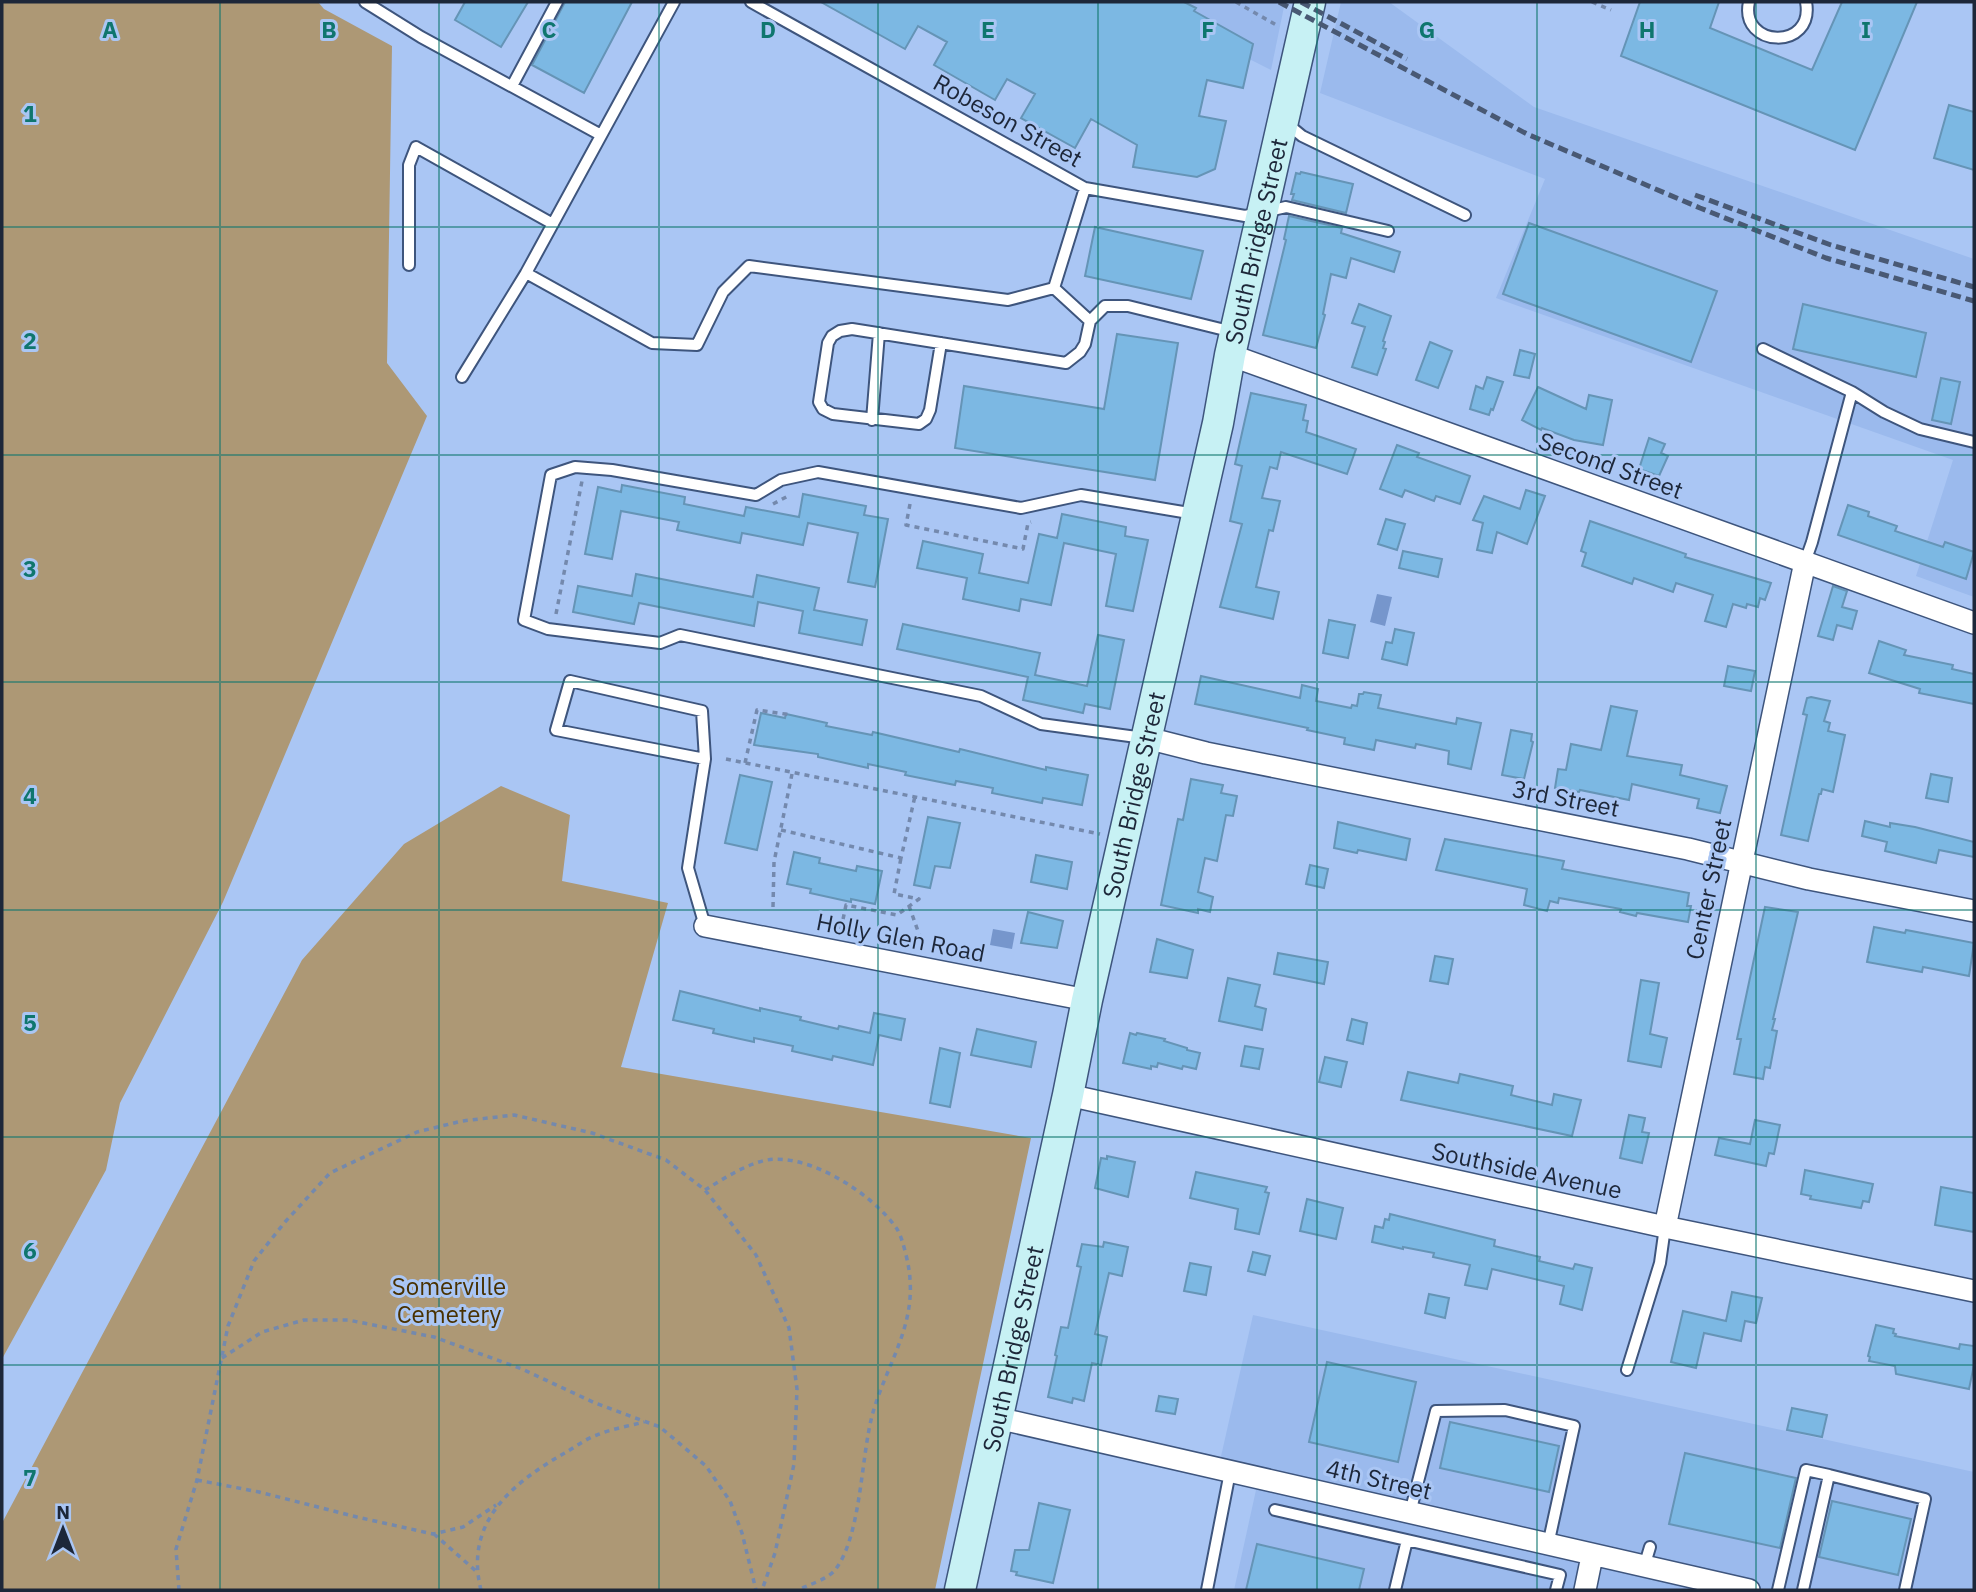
<svg xmlns="http://www.w3.org/2000/svg" width="1976" height="1592" font-family="'IBM Plex Sans',sans-serif">
<rect width="100%" height="100%" fill="#aac6f4"/>
<path fill="#9bbaed" d="M1136,2H1285L1271,70Z
M1341,2H1389L1534,107L1974,259V597L1916,576L1953,460L1496,298L1545,179L1320,93Z
M1253,1315L1974,1472V1590H1234L1258,1481L1217,1474Z"/>
<path fill="#ad9875" d="M2,2H318L324,9L392,46L387,363L427,416L223,902L120,1103L106,1170L2,1359Z
M501,786L570,815L562,881L668,903L621,1067L1031,1138L935,1590H2V1523L302,960L404,844Z"/>
<path fill="#7696cc" d="M1377,594L1392,597L1385,626L1370,622Z
M993,929L1015,933L1012,949L990,945Z"/>
<path fill="#7cb8e3" stroke="#6594b6" stroke-width="2" d="M465,2H528L501,47L455,20Z
M565,2H632L584,93L532,65Z
M821,2H1184L1196,8L1194,11L1253,44L1243,88L1207,80L1199,116L1226,121L1215,169L1197,177L1133,167L1137,145L1091,119L1075,148L1021,118L1035,94L1007,79L995,100L934,65L947,42L918,26L905,49Z
M1640,2H1719L1710,28L1812,70L1842,2H1917L1855,150L1621,56Z
M1949,105L1974,112V170L1934,158Z
M1301,172L1353,184L1346,213L1292,200L1294,194H1291L1296,173L1300,174Z
M1289,216L1342,228L1341,233L1400,252L1394,272L1351,258L1346,278L1331,274L1323,314L1325,315L1316,348L1263,335L1286,240L1284,239Z
M1529,223L1717,291L1691,362L1503,294Z
M1095,227L1203,251L1191,299L1085,276Z
M1359,304L1391,316L1383,341L1385,342L1383,348L1386,349L1377,375L1352,367L1365,327L1352,323Z
M1803,304L1926,333L1916,377L1793,349Z
M1117,334L1178,343L1155,480L955,448L964,386L1104,409Z
M1430,342L1452,351L1438,388L1416,380Z
M1520,350L1535,354L1529,378L1514,375Z
M1487,377L1503,382L1493,410L1491,409L1489,415L1470,409L1476,386L1483,389Z
M1941,378L1960,382L1951,424L1932,420Z
M1538,387L1586,409L1589,395L1612,400L1603,445L1574,440L1542,428L1541,430L1522,420Z
M1251,393L1306,405L1303,420L1308,421L1306,432L1356,449L1347,474L1281,452L1277,469L1270,467L1262,498L1280,501L1273,531L1269,530L1256,587L1279,592L1273,619L1220,607L1242,524L1230,521L1242,466L1235,464Z
M1649,438L1665,444L1661,453L1668,456L1659,476L1639,469Z
M1397,445L1419,453L1417,457L1470,476L1460,504L1436,496L1434,501L1405,490L1402,497L1380,489Z
M622,485L685,497L684,504L744,516L746,507L799,517L803,494L866,506L864,515L888,519L875,587L848,582L858,533L808,523L803,545L742,533L740,543L677,530L679,522L621,511L612,559L585,554L598,487L621,492Z
M1526,490L1545,496L1527,544L1497,532L1492,553L1477,550L1483,523L1473,520L1484,496L1520,509Z
M1848,505L1869,512L1868,516L1897,526L1895,531L1943,547L1945,542L1974,552L1966,579L1838,535Z
M1062,514L1126,527L1125,536L1148,540L1133,611L1106,606L1116,554L1064,543L1051,605L1021,599L1019,611L963,599L967,578L917,568L923,541L983,554L979,573L1028,583L1039,534L1057,538Z
M1386,519L1405,524L1397,550L1378,544Z
M1590,521L1686,554L1685,557L1771,583L1765,600L1760,598L1758,607L1747,604L1746,608L1733,604L1726,627L1705,621L1713,595L1676,583L1673,592L1634,578L1632,584L1582,566L1586,553L1581,551Z
M1403,551L1442,559L1438,577L1399,568Z
M636,574L753,597L757,575L819,588L814,610L867,620L862,645L799,633L803,611L758,602L754,626L639,603L634,624L573,612L578,586L632,596Z
M1833,586L1847,591L1842,607L1857,611L1852,629L1837,625L1833,640L1818,636Z
M1329,620L1355,625L1348,658L1323,653Z
M903,624L1040,653L1035,675L1087,686L1098,635L1124,640L1110,709L1085,704L1083,713L1023,700L1028,677L897,649Z
M1395,629L1414,633L1407,665L1382,659L1386,642L1392,643Z
M1879,641L1906,650L1904,655L1953,665L1952,669L1974,674V704L1919,693L1920,689L1869,673Z
M1728,666L1755,671L1751,691L1724,686Z
M1201,676L1300,698L1302,685L1318,689L1316,701L1351,708L1352,705L1357,706L1359,694H1363L1364,692L1381,695L1378,708L1456,724L1457,718L1481,723L1471,769L1448,764L1449,751L1416,744L1415,748L1376,740L1374,750L1344,744L1345,738L1307,730L1308,728L1195,704Z
M1811,697L1830,701L1824,721L1830,723L1828,731L1845,735L1833,792L1822,789L1821,794H1819L1808,841L1781,835L1807,715L1803,714L1807,698Z
M1611,706L1637,711L1627,756L1682,765L1680,775L1727,786L1720,813L1697,808L1699,799L1632,784L1629,800L1580,790L1579,792L1555,788L1558,769L1566,770L1571,744L1601,750Z
M761,713L785,718L786,714L827,723L826,726L872,735L873,732L959,752L960,749L1046,770V767L1088,775L1082,805L1043,798L1042,803L992,793L993,788L956,781L955,785L905,775L906,772L868,764V768L818,757V754L754,745Z
M1511,730L1532,734L1531,741L1533,742L1524,779L1502,775Z
M1931,774L1952,778L1948,802L1926,798Z
M740,775L772,782L757,850L725,843Z
M1191,779L1223,785L1221,793L1237,796L1233,816L1226,815L1217,861L1205,858L1198,892L1213,897L1210,912L1198,909V913L1161,905L1178,819L1183,820Z
M928,817L960,823L950,868L935,866L930,888L914,885Z
M1865,821L1890,827V823L1915,827L1974,842V857L1939,850L1936,863L1885,851L1887,842L1862,836Z
M1338,822L1410,839L1406,860L1358,850L1357,853L1334,848Z
M1445,839L1564,861L1562,869L1689,893L1687,906H1691L1688,922L1637,913L1636,916L1620,912L1621,909L1559,898L1558,903L1550,901L1547,911L1524,905L1527,889L1436,870Z
M794,852L820,858L819,863L856,871L857,866L882,871L875,904L851,899V902L810,893L811,889L787,884Z
M1036,855L1072,862L1067,889L1031,882Z
M1310,865L1328,869L1324,888L1306,884Z
M1765,907L1798,912L1773,1019H1775L1772,1030L1777,1031L1770,1068L1765,1067L1763,1079L1734,1074L1741,1039H1737Z
M1028,912L1063,921L1057,948L1021,943Z
M1874,927L1905,933L1906,930L1974,943L1969,976L1923,967L1922,972L1867,962Z
M1157,939L1193,950L1187,978L1150,972Z
M1278,953L1328,962L1324,984L1274,974Z
M1435,956L1453,959L1448,984L1430,981Z
M1228,978L1260,985L1255,1006L1266,1009L1262,1030L1219,1021Z
M1641,980L1659,983L1650,1034L1667,1038L1661,1067L1628,1061Z
M680,991L760,1011V1008L801,1017L800,1020L838,1029L839,1026L870,1033L874,1013L905,1019L901,1040L879,1035L873,1065L833,1056L832,1060L792,1051L793,1046L754,1038V1042L713,1033L714,1029L673,1020Z
M1352,1019L1367,1023L1363,1044L1347,1040Z
M977,1029L1036,1042L1031,1067L971,1055Z
M1130,1033L1136,1035L1137,1033L1165,1039L1164,1041L1187,1048V1050L1200,1053L1196,1069L1183,1066L1182,1069L1158,1063L1157,1067L1151,1066V1069L1123,1063Z
M1245,1046L1263,1049L1259,1069L1241,1066Z
M940,1048L960,1053L950,1107L930,1103Z
M1325,1057L1347,1062L1341,1087L1319,1082Z
M1408,1072L1458,1083L1460,1074L1513,1086L1511,1095L1552,1105L1554,1094L1581,1100L1572,1136L1401,1100Z
M1629,1115L1645,1118L1642,1132L1649,1133L1642,1163L1620,1158Z
M1755,1120L1780,1125L1774,1154L1769,1153L1766,1166L1715,1155L1719,1138L1750,1144Z
M1107,1156L1135,1162L1128,1197L1095,1188L1101,1158L1107,1159Z
M1805,1170L1873,1184L1869,1202L1863,1201L1861,1208L1810,1199L1811,1196L1801,1194Z
M1196,1172L1267,1187L1265,1192L1269,1193L1259,1234L1235,1229L1238,1209L1190,1198Z
M1941,1187L1974,1193V1232L1935,1225Z
M1307,1199L1343,1208L1336,1239L1300,1231Z
M1390,1214L1495,1240L1494,1246L1540,1257L1539,1261L1573,1269L1575,1264L1592,1268L1582,1310L1560,1304L1564,1286L1492,1269L1487,1289L1465,1285L1470,1265L1433,1257L1434,1253L1403,1247V1249L1372,1242L1375,1226L1383,1228L1385,1219L1389,1220Z
M1104,1242L1128,1247L1122,1276L1109,1273L1095,1334L1107,1337L1101,1365L1092,1363L1084,1401L1073,1398L1072,1403L1048,1397L1057,1356L1055,1355L1061,1327L1068,1328L1081,1267L1077,1266L1082,1244L1103,1247Z
M1253,1252L1270,1256L1265,1275L1248,1271Z
M1190,1263L1211,1267L1206,1295L1184,1291Z
M1732,1292L1762,1298L1756,1323L1745,1321L1741,1341L1704,1333L1696,1368L1671,1362L1683,1311L1726,1321Z
M1429,1294L1449,1298L1445,1318L1425,1313Z
M1876,1325L1894,1329L1893,1333L1896,1334L1895,1336L1959,1349L1960,1344L1974,1346V1365L1969,1389L1896,1374L1895,1366L1869,1361L1870,1357L1868,1356Z
M1327,1362L1416,1382L1398,1462L1309,1442Z
M1159,1396L1178,1399L1175,1414L1156,1411Z
M1792,1408L1827,1415L1822,1437L1787,1430Z
M1450,1422L1559,1446L1549,1492L1440,1468Z
M1685,1453L1796,1478L1780,1548L1669,1524Z
M1832,1501L1911,1519L1898,1575L1819,1557Z
M1039,1503L1070,1510L1053,1583L1016,1575L1017,1572L1011,1571L1015,1550H1029Z
M1257,1544L1364,1569L1359,1590H1246Z"/>
<g fill="none" stroke-linecap="round" stroke-linejoin="round">
<g stroke="#3e557d" stroke-width="14">
<path id="lane" d="M365,2L421,37L601,135
M751,2L1085,188L1245,216L1286,207L1388,231
M1749,2C1739,48 1815,51 1806,2
M512,86L557,2
M1285,122L1302,136L1465,215
M1085,188L1054,288L1090,321
M409,265V165L416,147L553,224
M526,273L674,2
M941,343L930,410L926,419L919,424L833,414L823,409L819,402L828,343L832,336L840,331L852,329L1066,363L1080,352L1085,344L1090,321L1105,306H1128L1233,332
M1763,349L1852,392L1812,542L1805,562
M462,377L526,273L652,343L697,345L723,292L749,266L1008,300L1054,288
M1852,392L1884,412L1920,429L1974,442
M872,420L879,333
M1144,738L1041,724L981,696L680,635L660,643L548,629L524,620L551,475L575,467L612,470L756,495L781,480L818,472L1021,508L1081,495L1195,514
M705,926L688,868L705,759L556,730L570,681L702,711L705,759
M1627,1370L1660,1263L1665,1227
M1275,1510L1560,1575L1556,1590
M1410,1513L1436,1411L1505,1410L1574,1426L1548,1545
M1644,1567L1650,1547
M1207,1590L1230,1472
M1395,1590L1407,1540
M1778,1590L1806,1470L1829,1475
M1803,1590L1829,1475L1925,1499L1905,1590"/>
</g>
<g stroke="#3e557d" stroke-width="24">
<path id="street" d="M1230,355L1974,623
M1147,738L1206,753L1688,849L1809,879L1974,911
M705,926L1087,1000
M1068,1095L1665,1227L1974,1291
M1665,1227L1805,562
M997,1418L1749,1590
M1585,1590L1592,1556"/>
</g>
<g stroke="#3e557d" stroke-width="33">
<g id="secondary">
<path id="s1" d="M960,1590L1068,1095L1087,1000L1218,423L1230,355L1310,2"/>
</g>
</g>
<path stroke="#7489ad" stroke-width="3.5" stroke-dasharray="5 5" stroke-linecap="butt" d="M1236,2L1278,26
M1592,2L1611,10
M773,504L788,496
M910,504L906,525L1023,549L1028,523L1031,522
M556,614L582,481
M726,759L1100,834
M745,763L757,710L792,715
M781,830L901,858L915,796
M909,906L923,945
M773,907L774,862L792,774
M841,929L846,905L897,915L919,899L894,894L901,858
M705,1190C723,1179 746,1164 767,1160C810,1153 874,1195 897,1229C903,1238 910,1269 910,1280C914,1330 884,1370 872,1416C861,1458 861,1537 835,1570C828,1579 808,1585 798,1590
M222,1358L262,1332L304,1320H348L434,1337L522,1369L595,1403L660,1427L706,1466L730,1501L742,1533L756,1590
M197,1480L259,1492L357,1517L433,1534L463,1527L496,1505
M434,1534L477,1572
M179,1590L176,1549L197,1480L228,1326L254,1261L285,1222L330,1173L417,1132L462,1121L514,1115L592,1133L666,1160L705,1190L756,1255L789,1328L797,1389L794,1464L775,1553L762,1590
M481,1590C464,1523 511,1484 563,1454C574,1448 585,1439 597,1435C611,1429 629,1426 644,1422"/>
<use href="#lane" stroke="#fff" stroke-width="10"/>
<use href="#street" stroke="#fff" stroke-width="21"/>
<use href="#secondary" stroke="#c7f1f4" stroke-width="30"/>
<path stroke="#495974" stroke-width="5" stroke-dasharray="10 5" stroke-linecap="butt" d="M1279,2L1527,134L1700,208L1826,258L1974,301
M1301,2L1407,59
M1695,195L1831,245L1974,287"/>
</g>
<path fill="none" stroke="#0f766e" stroke-width="2" stroke-opacity="0.55" d="M220,2V1590M439,2V1590M659,2V1590M878,2V1590M1098,2V1590M1317,2V1590M1537,2V1590M1756,2V1590M2,227H1974M2,455H1974M2,682H1974M2,910H1974M2,1137H1974M2,1365H1974"/>
<g text-anchor="middle" dominant-baseline="central" stroke-width="6" stroke-linejoin="round" paint-order="stroke">
<g font-size="24" fill="#1d2739" stroke="#aac6f4">
<text transform="translate(1008 120) rotate(29)">Robeson Street</text>
<text stroke="none"><textPath href="#s1" startOffset="1381">South Bridge Street</textPath></text>
<text transform="translate(1611 465) rotate(20)">Second Street</text>
<text stroke="none"><textPath href="#s1" startOffset="814">South Bridge Street</textPath></text>
<text transform="translate(1566 798) rotate(11)">3rd Street</text>
<text transform="translate(1708 889) rotate(-78)">Center Street</text>
<text transform="translate(901 937) rotate(11)">Holly Glen Road</text>
<text transform="translate(1527 1170) rotate(12)">Southside Avenue</text>
<text stroke="none"><textPath href="#s1" startOffset="247">South Bridge Street</textPath></text>
<text transform="translate(1379 1479) rotate(13)">4th Street</text>
</g>
<g font-size="24" fill="#493100" stroke="#aac6f4">
<text x="449" y="1286">Somerville<tspan x="449" dy="28">Cemetery</tspan></text>
</g>
</g>
<g font-size="23" text-anchor="middle" font-weight="bold" fill="#0f766e" stroke="#aac6f4" stroke-width="6" stroke-linejoin="round" paint-order="stroke">
<text x="110" y="38">A</text>
<text x="329" y="38">B</text>
<text x="549" y="38">C</text>
<text x="768" y="38">D</text>
<text x="988" y="38">E</text>
<text x="1208" y="38">F</text>
<text x="1427" y="38">G</text>
<text x="1647" y="38">H</text>
<text x="1866" y="38">I</text>
<text x="30" y="122">1</text>
<text x="30" y="349">2</text>
<text x="30" y="577">3</text>
<text x="30" y="804">4</text>
<text x="30" y="1031">5</text>
<text x="30" y="1259">6</text>
<text x="30" y="1486">7</text>
</g>
<rect width="1976" height="1592" fill="none" stroke="#1d2739" stroke-width="7"/>
<g transform="translate(63 1529)" stroke="#aac6f4" stroke-width="5" paint-order="stroke">
<path d="M0-5L12 26L0 18L-12 26Z" fill="#1d2739"/>
<text y="-10" font-size="19" font-weight="bold" text-anchor="middle" fill="#1d2739">N</text>
</g>
</svg>
